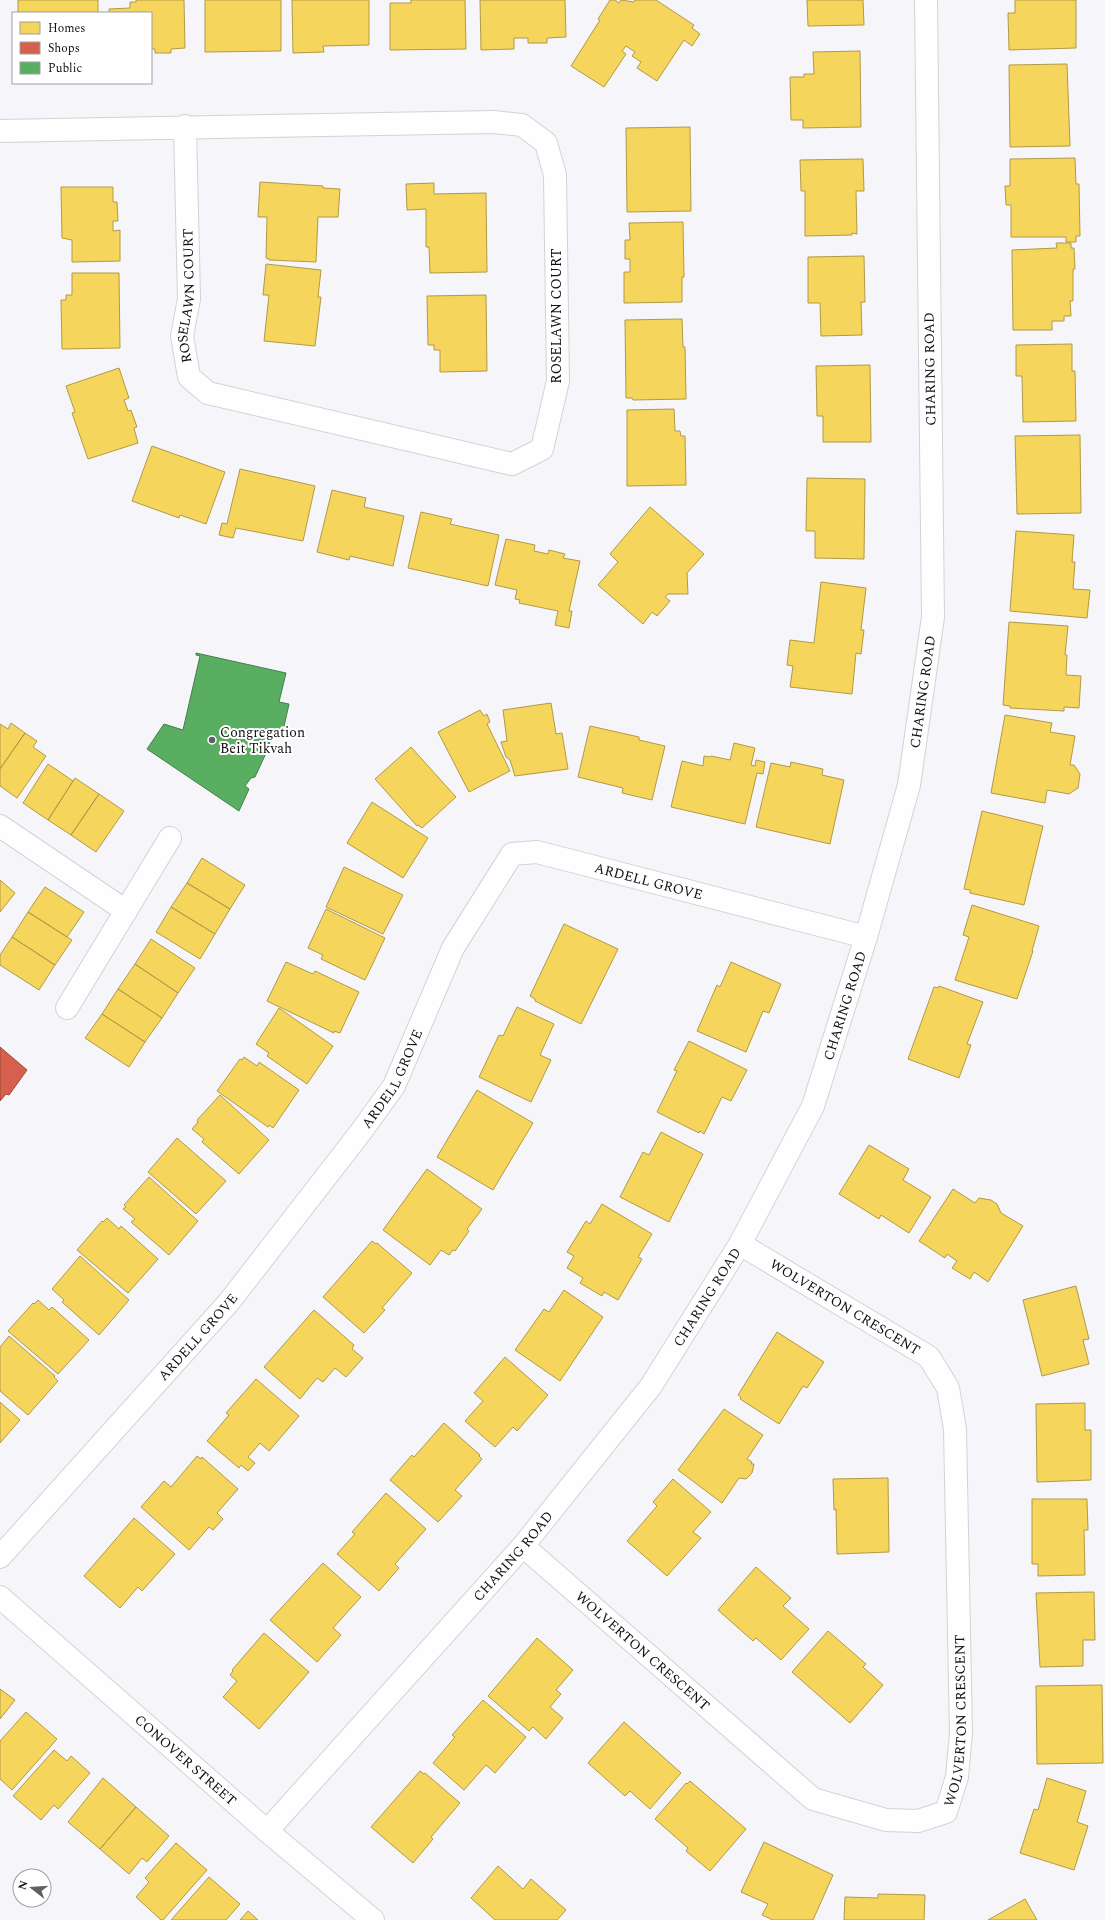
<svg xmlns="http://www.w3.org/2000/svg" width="1105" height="1920" font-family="Spectral,serif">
<rect width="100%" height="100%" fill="#f6f5f9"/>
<path fill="#f6d55c" stroke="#b19a46" d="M18,0H98V13H18Z
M136,0H184L185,48L171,49V53H155V49H151V13H109V9L130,8V2H136Z
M205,0H281V51L205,52Z
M292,0H369V45L323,46L324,52L293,53Z
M411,0H465L466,49L390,50V3H411Z
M480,0H565L566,37L547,38V43H528V38H514V49L481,50Z
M610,0H615L619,3L621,0L634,2L635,0H656L694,25L692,28L700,34L692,46L684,40L657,81L637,68L641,62L632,56L635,52L626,46L622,51L626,54L604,87L571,66L600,20L598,19Z
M807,0H863L864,25L808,26Z
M1015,0H1076V48L1009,50L1008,13H1015Z
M860,51L861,127L803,128V120H791L790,77H804V74H814L813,52Z
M1067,64L1070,146L1010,147L1009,65Z
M690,127L691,211L627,212L626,128Z
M1075,158L1076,184H1079L1080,236H1076V242H1066V237H1011V205H1006L1005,186H1010V159Z
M863,159L864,191H856L857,234L852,233V235L805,236V191H801L800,160Z
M260,182L323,186V188L340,189L338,217H318L316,262L269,260V259L266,258L267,217H258Z
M434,183V194L486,193L487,272L430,273L429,247H426V209L407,210L406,184Z
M61,187H113V202H117L118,221H113V231L120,230V261L72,262V240L62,238Z
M683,222L684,277H682V302L624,303V272H630V259H625V240H630L629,223Z
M1056,243H1071V248H1074L1075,269H1073V301H1070L1071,316H1064V321H1052V330H1013L1012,250L1057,248Z
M864,256L865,302H861L862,335L821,336L820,303H808V257Z
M266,264L321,270L318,297H321L315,346L264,341L269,295H263Z
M72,273H119L120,348L62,349L61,300H66V295H72Z
M486,295L487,371L440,372V350H434V345H428L427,296Z
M682,319L683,347H685L686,399L633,400L632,398H626L625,320Z
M1072,344V371H1075L1076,421L1023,422L1022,376H1016V345Z
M870,365L871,442H823V416H817L816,366Z
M119,368L129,398L124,400L128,411L131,410L137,427L134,428L138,443L88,459L72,413L75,412L66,386Z
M674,409L675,431H680L681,436H685L686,485L627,486V410Z
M1080,435L1081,513L1017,514L1015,436Z
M152,446L225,472L206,524L180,515L179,518L132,501Z
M240,469L315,486L303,541L236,528L233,538L219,535L222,523L227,524Z
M807,478L865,479L864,559L815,558V531H806Z
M332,490L366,498L364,507L404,516L393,566L350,556L349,560L317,552Z
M650,507L704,554L687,573L688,594H668L665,597L670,601L657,616L652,612L643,624L598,585L618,562L610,554Z
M421,512L452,519L450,524L499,535L488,586L408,568Z
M1016,531L1074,535L1072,562H1075L1073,589L1090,590L1087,618L1010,611Z
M506,539L535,545L534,551L548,554L549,550L565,554L563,558L580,561L569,611H572L569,628L555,625L558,611L519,603L520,600L515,599L517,590L495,585Z
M821,582L866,588L861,630H864L861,654L856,653L852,694L790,687L793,666L787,665L790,640L814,643Z
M1009,622L1068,626L1065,655H1067L1066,675L1081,676L1079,708L1064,707V711L1010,708V706L1003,705Z
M551,703L556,734L562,733L568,769L515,776L510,760L506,757L501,742L507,741L503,710Z
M480,710L484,716L487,714L490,722L487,724L510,771L469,792L438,732Z
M1005,715L1052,723L1050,732L1075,736L1070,765H1074L1080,774L1078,788L1069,794L1047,790L1045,803L991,793Z
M11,723L25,733L0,769V724L8,729Z
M590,726L639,737V740L665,746L652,800L622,793L623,788L578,777Z
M25,733L37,741L33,747L46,756L17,798L0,786V769Z
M734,743L755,748L751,765L755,766L756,760L765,762L763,774L757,773L745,824L671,807L682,761L703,766L704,756L710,757L711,756L730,760Z
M411,747L456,797L422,828L418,825L417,826L375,779Z
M791,762L823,769L822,775L844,780L830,844L756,827L771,763L790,767Z
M48,764L73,781L48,820L23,803Z
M75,778L99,794L71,835L48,820Z
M99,794L124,811L96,852L71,835Z
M372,802L428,838L403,878L347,843Z
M982,811L1043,826L1024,905L970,893V890L964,889Z
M202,858L245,885L230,909L187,883Z
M344,867L403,895L383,934L326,907Z
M0,880L15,893L0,912Z
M187,883L230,909L215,934L171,907Z
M45,887L84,912L67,937L28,912Z
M972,905L1039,926L1032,951H1033L1017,999L955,980L969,937L963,935Z
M171,907L215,934L200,959L156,932Z
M326,909L385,938L365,980L321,959L323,955L308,948Z
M28,912L72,940L55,965L12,937Z
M564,924L618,949L581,1024L535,1001V999L530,996Z
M12,937L55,965L39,990L0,965V955Z
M151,939L195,968L178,993L135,964Z
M286,962L313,974L315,971L359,992L340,1033L334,1031V1033L267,1001Z
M731,962L781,984L769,1013L763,1011L746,1052L697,1031L717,985L720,987Z
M135,964L178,993L162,1018L118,989Z
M939,986L983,1002L967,1044L971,1045L959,1078L908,1059L934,987L938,988Z
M118,989L162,1018L145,1042L102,1014Z
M517,1007L554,1024L540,1055L551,1060L531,1102L479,1077L499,1035L503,1036Z
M279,1008L333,1046L307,1084L267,1056L269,1053L256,1044Z
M102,1014L145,1042L129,1067L85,1038Z
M689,1041L747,1070L731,1101L722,1097L704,1134L700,1131L699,1133L657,1112L677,1071L674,1070Z
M244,1057L257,1066L259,1062L299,1090L273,1128L269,1125L268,1127L217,1091L240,1059L242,1060Z
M477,1090L533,1123L493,1190L437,1157Z
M220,1095L269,1140L239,1174L202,1142L204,1139L192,1129L198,1122L197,1120Z
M661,1132L703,1154L669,1222L620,1197L643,1152L649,1155Z
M177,1138L226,1181L196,1214L148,1172Z
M869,1145L909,1169L903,1180L931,1197L909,1233L881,1215L879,1219L839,1194Z
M427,1169L482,1209L467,1229L469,1231L455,1251L453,1250L449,1255L441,1250L430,1265L383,1230Z
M149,1177L198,1221L169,1255L131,1222L135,1219L123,1209L126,1207L124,1205Z
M953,1189L975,1203L979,1198L991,1200L997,1204L1001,1213L1023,1226L988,1282L974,1272L970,1279L952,1268L957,1261L947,1254L945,1258L919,1241Z
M602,1204L652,1234L638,1257L642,1259L618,1300L604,1292L602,1296L580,1283L583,1278L567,1268L574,1256L567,1252L586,1221L590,1224Z
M107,1218L119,1229L121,1226L158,1259L128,1293L77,1250L102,1221L103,1222Z
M372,1241L376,1244L377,1243L412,1273L382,1308L385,1310L364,1333L323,1297Z
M80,1256L129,1300L99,1335L62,1302L64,1300L52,1289Z
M1076,1286L1089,1339L1083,1340L1089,1364L1042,1376L1023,1300Z
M564,1290L603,1317L560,1381L515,1350L544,1309L549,1312Z
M38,1300L49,1310L52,1307L89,1340L58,1374L8,1331L33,1303L34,1304Z
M314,1310L354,1345L352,1349L363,1358L346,1377L335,1368L323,1382L317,1378L300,1399L264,1367Z
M777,1332L824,1362L807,1388L803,1386L779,1424L740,1399L741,1397L738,1395Z
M9,1336L55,1376L54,1377L58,1381L28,1415L0,1391V1347Z
M505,1357L548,1395L517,1431L513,1427L495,1447L465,1421L483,1401L474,1393Z
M256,1379L299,1416L269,1451L260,1443L248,1457L255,1463L248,1471L241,1465L239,1468L207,1441L229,1415L226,1413Z
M0,1402L20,1420L0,1443Z
M1085,1403V1430H1091V1480L1037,1482L1036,1404Z
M724,1409L763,1435L747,1459L752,1462L751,1464H754L752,1473L746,1479L739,1478L722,1503L678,1470Z
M444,1423L480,1455L479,1456L482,1459L455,1490L462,1496L438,1522L390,1480L412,1455L414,1457Z
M197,1456L201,1459L202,1457L238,1489L217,1513L223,1519L213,1530L209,1527L189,1550L141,1507L164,1481L171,1487Z
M888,1478L889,1552L837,1554L836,1509L834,1510L833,1479Z
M673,1479L711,1512L693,1532L701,1538L667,1576L627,1541L657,1506L653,1502Z
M386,1493L426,1529L395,1564L399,1568L379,1591L337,1554L355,1534L352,1532Z
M1032,1499H1087L1088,1530H1084L1085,1575L1038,1576V1564H1032Z
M134,1518L175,1554L142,1591L138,1587L120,1608L84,1576Z
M323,1563L361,1597L333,1628L341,1635L317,1662L270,1620Z
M756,1567L791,1598L783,1606L809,1629L781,1660L756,1638L753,1641L718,1610Z
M1094,1592L1095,1640H1083V1666L1040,1667L1036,1593Z
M828,1631L866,1664L863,1667L883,1685L850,1723L792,1672Z
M264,1633L309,1672L259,1729L223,1697L237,1681L230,1675L233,1671L232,1670Z
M537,1638L573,1670L556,1690L561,1694L550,1707L563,1718L546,1739L533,1727L529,1731L488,1696Z
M1102,1685L1103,1763L1037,1764L1036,1686Z
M0,1689L15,1700L0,1719Z
M483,1700L526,1737L495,1773L486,1765L464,1790L433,1763L455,1737L452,1735Z
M26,1712L57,1739L12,1790L0,1779V1741Z
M624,1722L681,1773L650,1809L630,1791L625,1796L588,1763Z
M54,1750L67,1761L71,1756L90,1773L58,1809L54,1805L41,1820L13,1796Z
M420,1771L424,1774L425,1773L460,1803L431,1837L433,1839L413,1863L371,1827Z
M103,1778L136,1807L100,1849L68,1822Z
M1047,1778L1086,1791L1077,1822L1088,1826L1074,1870L1020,1853L1034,1809L1038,1810Z
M690,1781L746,1829L710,1871L686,1851L688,1848L655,1819L686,1783L687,1784Z
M136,1807L169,1836L147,1862L142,1858L129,1874L100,1849Z
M764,1842L833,1875L813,1920H773L762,1915L768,1904L741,1892Z
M176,1843L207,1870L163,1920H161L136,1897L149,1882L145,1878Z
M498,1866L523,1889L531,1879L566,1910L557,1920H495L471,1898Z
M209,1877L240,1904L226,1920H171Z
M878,1894L925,1895L924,1920H844L845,1897L878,1898Z
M1025,1899L1037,1920H988Z
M248,1911L258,1920H240Z"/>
<path fill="#d6604d" stroke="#9b483b" d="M0,1047L27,1070L9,1095L6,1094L0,1101Z"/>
<path fill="#5aae61" stroke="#447f49" d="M196,653L286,673L279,702L289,704L283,731L273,729L268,749L255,777L251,778L245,786L249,789L239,811L147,749L164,724L183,730L200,656L196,655Z"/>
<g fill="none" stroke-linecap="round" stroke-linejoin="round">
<g stroke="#d3d3d5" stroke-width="24">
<g id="minor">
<path id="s1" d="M0,131L494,122L522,125L546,143L555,175L558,381L542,449L512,464L208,393L189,377L182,336L189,299L185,126"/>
<path d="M0,826L126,911"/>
<path d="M67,1008L170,838"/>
<path id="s2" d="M523,1546L813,1799L886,1820L918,1821L946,1812L957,1777L961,1733L955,1429L948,1388L929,1357L740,1244"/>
<path id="s3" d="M0,1557L229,1302L360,1133L394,1086L453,948L512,854L537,852L866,937"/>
<path id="s4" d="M0,1597L267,1831L373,1920"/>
<path id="s5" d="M267,1831L523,1546L651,1386L740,1244L813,1106L866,937L909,785L933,617L926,0"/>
</g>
</g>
<use href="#minor" stroke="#fefefe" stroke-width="22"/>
</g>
<circle fill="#606063" stroke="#fff" stroke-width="1.5" cx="212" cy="740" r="4"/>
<g text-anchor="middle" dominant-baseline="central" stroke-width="4" stroke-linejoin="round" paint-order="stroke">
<g font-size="14" fill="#101012" stroke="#fff">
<text stroke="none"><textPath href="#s1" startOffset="1314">ROSELAWN COURT</textPath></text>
<text transform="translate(556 316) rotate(-90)">ROSELAWN COURT</text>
<text transform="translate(930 369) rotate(-91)">CHARING ROAD</text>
<text stroke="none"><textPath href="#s5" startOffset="1341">CHARING ROAD</textPath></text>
<text stroke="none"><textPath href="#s3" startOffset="1016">ARDELL GROVE</textPath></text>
<text stroke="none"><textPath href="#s5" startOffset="1017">CHARING ROAD</textPath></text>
<text stroke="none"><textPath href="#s3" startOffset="620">ARDELL GROVE</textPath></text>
<text stroke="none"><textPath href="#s5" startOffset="693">CHARING ROAD</textPath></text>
<text transform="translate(845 1307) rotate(31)">WOLVERTON CRESCENT</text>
<text stroke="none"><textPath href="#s3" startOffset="296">ARDELL GROVE</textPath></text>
<text stroke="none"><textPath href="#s5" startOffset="369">CHARING ROAD</textPath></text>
<text stroke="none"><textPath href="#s2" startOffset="159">WOLVERTON CRESCENT</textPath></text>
<text stroke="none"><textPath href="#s2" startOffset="615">WOLVERTON CRESCENT</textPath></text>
<text stroke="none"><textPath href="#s4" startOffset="247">CONOVER STREET</textPath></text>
</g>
<g font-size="14" fill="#101012" stroke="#fff" text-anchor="start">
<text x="220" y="732">Congregation<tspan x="220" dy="16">Beit Tikvah</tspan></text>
</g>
</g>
<rect x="12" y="12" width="140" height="72" fill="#ffffff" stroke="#9f9fa0"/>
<rect x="20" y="22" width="20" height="12" fill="#f6d55c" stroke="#9f9fa0"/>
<text x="48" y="32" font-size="12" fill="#101012">Homes</text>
<rect x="20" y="42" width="20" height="12" fill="#d6604d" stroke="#9f9fa0"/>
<text x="48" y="52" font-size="12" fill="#101012">Shops</text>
<rect x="20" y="62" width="20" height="12" fill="#5aae61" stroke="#9f9fa0"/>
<text x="48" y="72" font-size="12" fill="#101012">Public</text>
<g transform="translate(32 1888) rotate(287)"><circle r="19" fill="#ffffff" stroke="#9f9fa0"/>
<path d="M0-3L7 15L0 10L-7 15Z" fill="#606063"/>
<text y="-6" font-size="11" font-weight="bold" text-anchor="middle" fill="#101012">N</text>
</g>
</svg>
